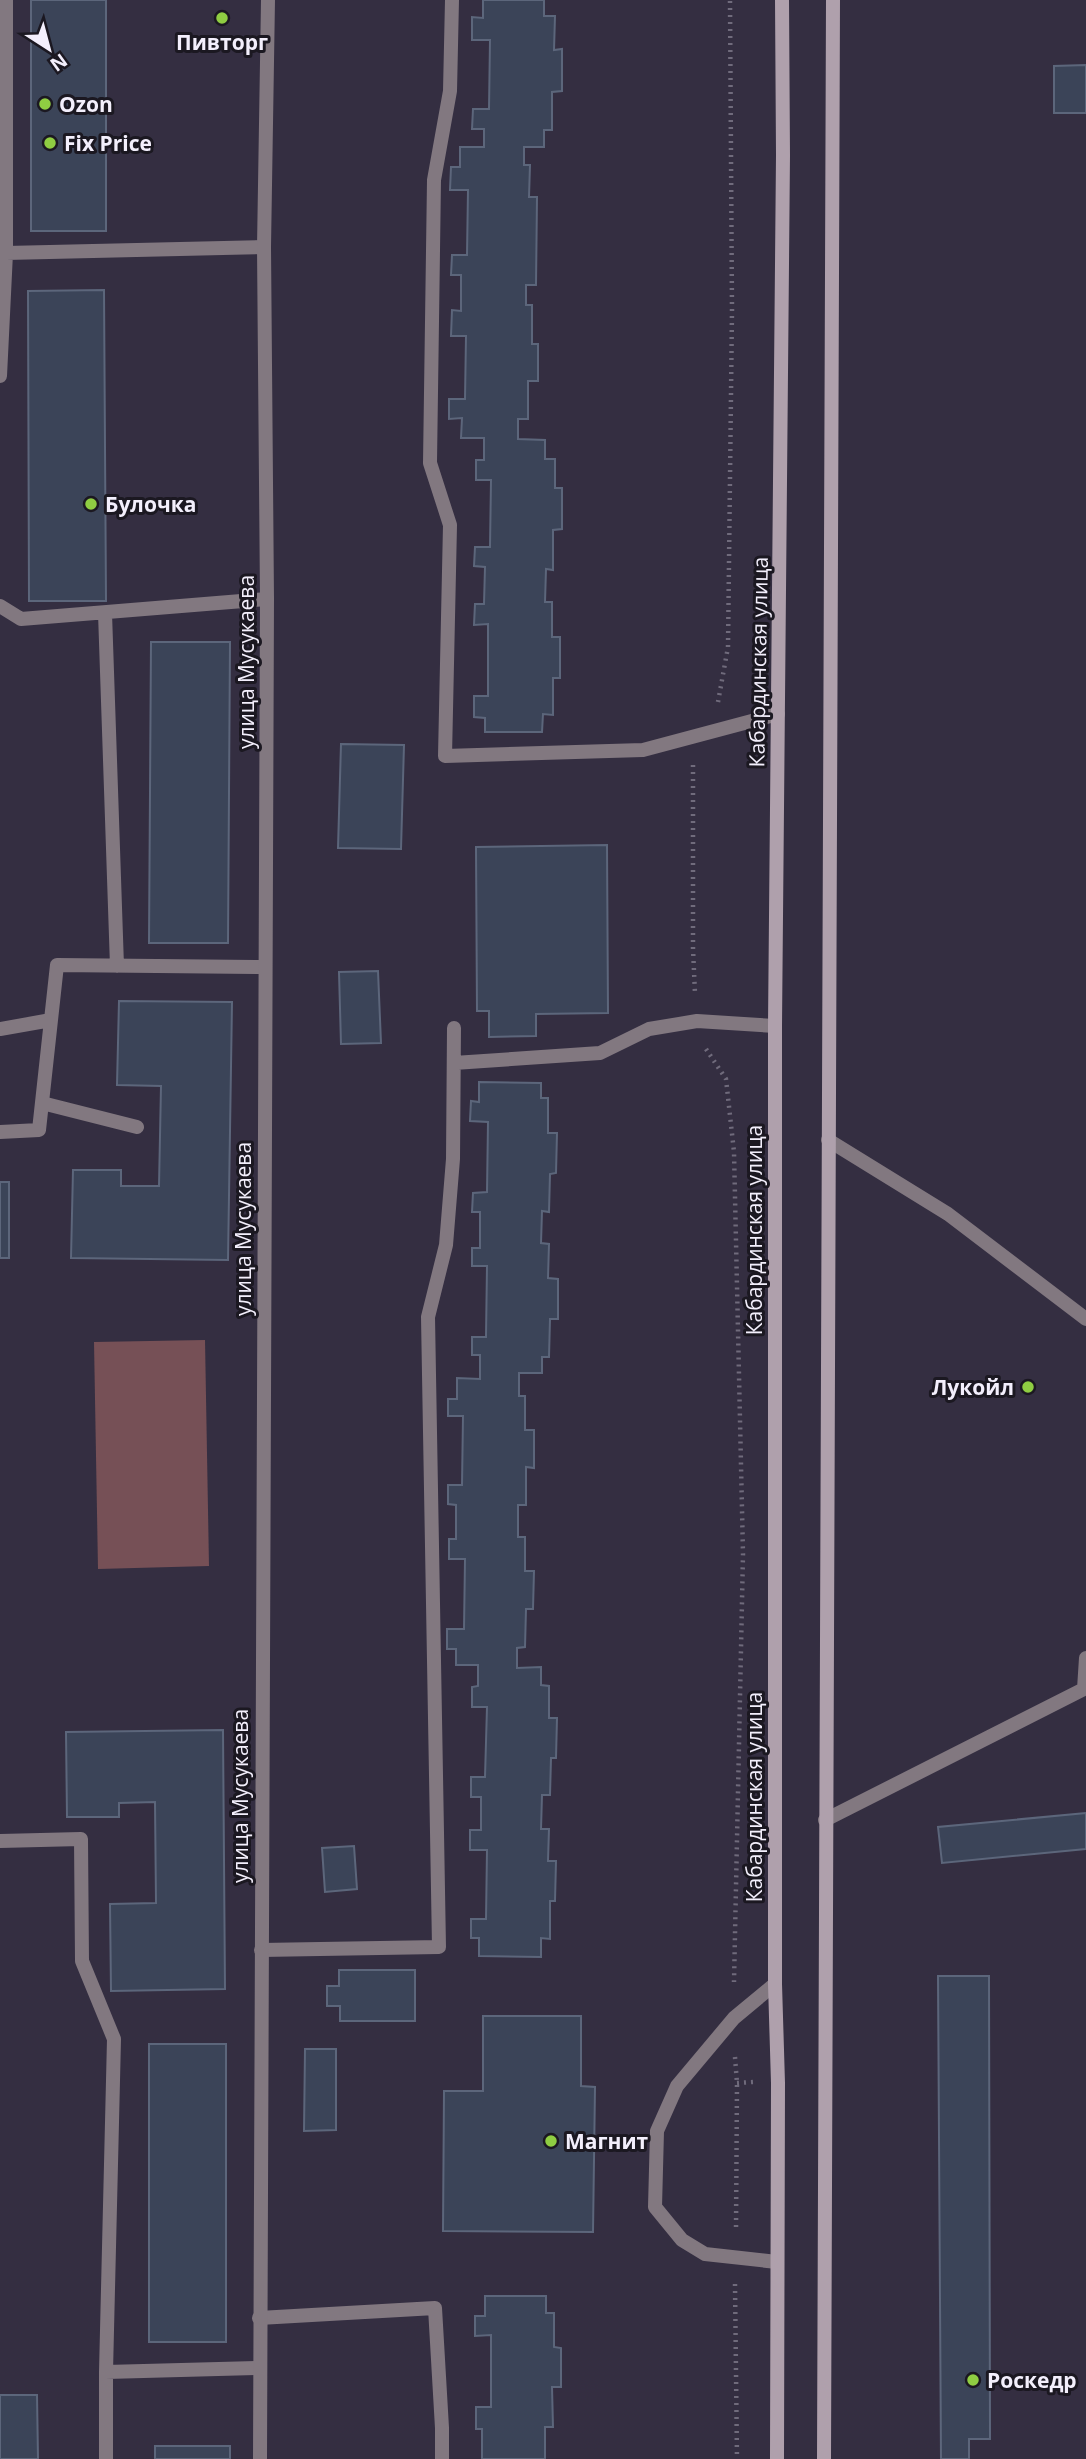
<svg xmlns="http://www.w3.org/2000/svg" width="1086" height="2459" font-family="'Open Sans',sans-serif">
<rect width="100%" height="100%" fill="#342e41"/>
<path fill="#765056" d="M205,1340L209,1566L98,1569L94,1342Z"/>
<path fill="#3b4458" stroke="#5c667b" stroke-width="2" d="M31,0H106V231H31Z
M483,0H544V16H555L554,50L562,49V91L552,92V130H544V147H524V165H530L529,197H537L536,285H526V305H532V344H538V381H528V419H518V439L545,440V459H555V488H562V529L553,530V570L546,569L545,602H552V637H560V678H553V715L543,714L542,732H485V718L474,717V696H488V624L474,625L475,604H484L485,567L474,566L475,547H490L491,480H476V460H484V438H461L462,418L449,419V399H465L466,336H451L452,310L461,311V275H451L452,255H467L468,190H450L451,167H460V147H484V129H472L473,109H489L490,40H472V17L483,18Z
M1086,65V113H1054V66Z
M104,290L106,601H29L28,291Z
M151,642H230L228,943H149Z
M341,744L404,745L401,849L338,848Z
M607,845L608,1013L536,1014V1036L489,1037V1011H477L476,847Z
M378,971L381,1043L341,1044L339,972Z
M119,1001L232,1002L228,1260L71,1258L73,1170H121V1186H159L161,1086L117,1085Z
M479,1082L541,1083V1098H548V1133H557L556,1173L550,1174L549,1212L542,1211L541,1243L549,1244L548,1278L558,1279V1319H550L549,1357H542V1373H519V1396H525V1430H534V1468L526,1467V1505H518V1537H525V1571H534L533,1609H526L525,1647L517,1648V1668L541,1667V1685L549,1686V1718H557L556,1758H551L550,1795H542L541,1829H549L548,1861H556L555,1901H550V1939L541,1938V1957L479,1956V1938H471V1919H486L487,1850H470V1830H481V1797H471V1777H485L487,1707H472V1687L478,1686V1665H456V1649H447V1629H464L465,1559H449V1539H456V1505L448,1504V1485H462L463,1416H448V1399H457V1378L480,1379V1355H472V1337H486L487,1266H472V1248H480V1212H472L473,1193L487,1192L488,1122L470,1121L471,1101L479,1102Z
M0,1182H9V1258H0Z
M223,1730L225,1989L111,1991L110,1904L156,1903L155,1802L119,1803V1817H67L66,1732Z
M1086,1813V1849L942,1863L938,1827Z
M354,1846L357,1889L325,1892L322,1848Z
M339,1970H415V2021H340V2006H327V1986H339Z
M938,1976H989L990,2439H969V2459H941Z
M483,2016H581V2086L595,2087L593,2232L443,2231L444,2091H483Z
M149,2044H226V2342H149Z
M305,2049H336V2130L304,2131Z
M485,2296H546V2313H554V2347L561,2348V2387H552L553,2427H545V2459H482V2429H476V2407H491V2335L475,2336V2316H485Z
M0,2395H37L38,2459H0Z
M155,2446H230V2459H155Z"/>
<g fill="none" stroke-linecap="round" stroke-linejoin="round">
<path stroke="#706b7c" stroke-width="4.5" stroke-dasharray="2 5" stroke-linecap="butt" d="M718,702L728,647L732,310L730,0
M693,765V948L695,994
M706,1049L726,1079L734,1152L743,1554L734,1982
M735,2057L737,2083L736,2230
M737,2083L753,2082
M735,2284L737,2459"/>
<path stroke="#827880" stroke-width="14" d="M452,0L450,91L434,180L430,463L450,525L445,756L643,750L778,714
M6,253V0
M0,376L6,253L264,247
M0,606L21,619L267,599
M105,613L117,966
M0,1029L51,1020
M454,1063L600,1053L649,1029L697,1021L775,1026
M42,1103L137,1127
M0,1132L39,1130L57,965L265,967
M828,1140L948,1214L1086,1319
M825,1820L1084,1689L1086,1658
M0,1841L81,1839L82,1961L114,2039L106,2372
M261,1950L439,1947L428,1317L446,1245L453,1159L454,1028
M775,1984L734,2018L677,2086L657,2131L655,2207L682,2240L705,2254L777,2262
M259,2318L435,2308L442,2428V2459
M106,2459V2372L259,2368"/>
<path stroke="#827880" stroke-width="14" d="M260,2459L267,599L264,247L268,0"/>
<path stroke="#afa0ac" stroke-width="14" d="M777,2459L778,2083L775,1984V1026L783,155L782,0
M824,2459L833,0"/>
</g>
<g fill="#8fcd42" stroke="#1b1821" stroke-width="2.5">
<circle cx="222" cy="18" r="7"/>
<circle cx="45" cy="104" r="7"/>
<circle cx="50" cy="143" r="7"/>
<circle cx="91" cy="504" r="7"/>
<circle cx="1028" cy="1387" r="7"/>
<circle cx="551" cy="2141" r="7"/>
<circle cx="973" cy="2380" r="7"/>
</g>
<g text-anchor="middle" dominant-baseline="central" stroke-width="6" stroke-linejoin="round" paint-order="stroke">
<g font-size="21" font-weight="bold" fill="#f3effc" stroke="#1b1821" text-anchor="start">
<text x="222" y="42" text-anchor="middle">Пивторг</text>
<text x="59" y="104">Ozon</text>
<text x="64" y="143">Fix Price</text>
<text x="105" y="504">Булочка</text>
<text x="1014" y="1387" text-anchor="end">Лукойл</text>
<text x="565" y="2141">Магнит</text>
<text x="987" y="2380">Роскедр</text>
</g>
<g font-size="21" fill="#f3effc" stroke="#1b1821">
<text transform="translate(246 662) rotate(-90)">улица Мусукаева</text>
<text transform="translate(758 662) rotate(-89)">Кабардинская улица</text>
<text transform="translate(243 1229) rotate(-90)">улица Мусукаева</text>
<text transform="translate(754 1230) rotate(-90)">Кабардинская улица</text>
<text transform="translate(240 1796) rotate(-90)">улица Мусукаева</text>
<text transform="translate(754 1797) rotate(-90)">Кабардинская улица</text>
</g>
</g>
<g transform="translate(49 49) rotate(144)" stroke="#1b1821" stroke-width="5" paint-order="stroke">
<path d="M0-5L12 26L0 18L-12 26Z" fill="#f3effc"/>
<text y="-10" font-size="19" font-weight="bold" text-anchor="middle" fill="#f3effc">N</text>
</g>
</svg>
